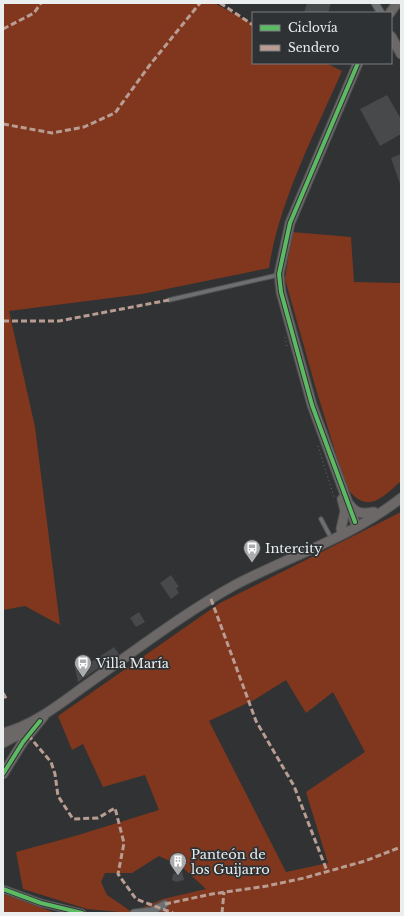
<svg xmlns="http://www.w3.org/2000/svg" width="404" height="916" font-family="'Libre Baskerville',serif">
<rect width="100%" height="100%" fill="#303233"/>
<path fill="#80371d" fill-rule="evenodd" d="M3,3H214L253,24V63H326L342,71C315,133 279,201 269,268L142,294L9,311L35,427L60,625L25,606L3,610Z
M292,232L351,237L354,282L401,283V481C381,499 367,515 346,487L316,389L285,279Z
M401,512V913H131L87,909L23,889L16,852L75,836L159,810L145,775L103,787L83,744L72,750L58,716L220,603ZM286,680L306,713L333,692L365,752L306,792L328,863L286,872L209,721L254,700ZM159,856L182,867L206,889L163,899L132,912L107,895L101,882L105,873H132Z
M3,892L55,913H3Z"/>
<path fill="#48494a" d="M307,3H331L328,13H304Z
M387,95L401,119V134L380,146L360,109Z
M401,154V183L400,184L391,158Z
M171,575L179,587L176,588L179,593L171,599L160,583Z
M139,612L145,622L136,627L130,618Z
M114,647L119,654L78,682L75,668L90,663Z
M182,871L184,880L176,882L172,880L173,874Z"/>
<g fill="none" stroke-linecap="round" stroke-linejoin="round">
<g stroke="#4f5151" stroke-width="5.5">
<path id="lane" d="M169,300L278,275
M321,519L329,534"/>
</g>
<g stroke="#4f5151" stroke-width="9">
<path id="street" d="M375,3L381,13
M3,889L41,903L82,913
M134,913L152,911L165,904"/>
</g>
<g stroke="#4f5151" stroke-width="11">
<path id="secondary" d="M390,13L397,3
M391,36L401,54
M350,505C356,514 364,514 374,512
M355,522L312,405L281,292L279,274L290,223L358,63
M341,529L345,511L342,499
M3,733C35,725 62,702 89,683C136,650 184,613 235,585C290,556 352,537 401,498
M3,743L31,728
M3,774L23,742L44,716"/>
</g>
<path stroke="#68696a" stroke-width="1" stroke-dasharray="1 3" stroke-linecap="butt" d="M285,337L287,346
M318,446L334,497"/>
<use href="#lane" stroke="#6e6f70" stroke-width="3.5"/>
<use href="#street" stroke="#6e6f70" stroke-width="7"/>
<use href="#secondary" stroke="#6b6867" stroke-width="9"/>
<path stroke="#b99d93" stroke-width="3" stroke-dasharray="6 3" stroke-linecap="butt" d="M220,3L253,25
M3,29L34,13L41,3
M3,124L52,133L84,127L115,113L149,66L200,3
M3,321H59L169,300
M211,599L256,721L294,786L327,871
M3,693L7,700
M28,735L51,762L55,774L58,796L73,819L98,818L115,808L124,843L118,874L136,899L173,913
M165,904L212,894L267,886L304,878L365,861L401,847
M222,913L224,892"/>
<g stroke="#2f3234" stroke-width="6">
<path id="cycleway" d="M355,522L312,405L281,292L279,274L290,223L358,63
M3,774L23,742L40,721
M3,889L41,903L82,913"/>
</g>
<use href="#cycleway" stroke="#5cba63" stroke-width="4"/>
</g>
<defs>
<g id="bus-pin" transform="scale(0.9)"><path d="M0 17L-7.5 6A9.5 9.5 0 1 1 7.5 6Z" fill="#aaacad" stroke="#2f3234"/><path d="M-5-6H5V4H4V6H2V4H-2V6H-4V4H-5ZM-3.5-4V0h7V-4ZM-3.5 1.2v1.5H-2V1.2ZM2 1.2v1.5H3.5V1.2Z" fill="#fff"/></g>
<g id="building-pin" transform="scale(0.9)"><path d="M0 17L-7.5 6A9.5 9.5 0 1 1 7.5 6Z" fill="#aaacad" stroke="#2f3234"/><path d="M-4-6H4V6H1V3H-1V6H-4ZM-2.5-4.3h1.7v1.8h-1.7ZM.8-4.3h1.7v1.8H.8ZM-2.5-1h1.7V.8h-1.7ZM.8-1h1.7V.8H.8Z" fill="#fff"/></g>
</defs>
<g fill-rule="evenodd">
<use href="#bus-pin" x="252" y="548"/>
<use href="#bus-pin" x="83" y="663"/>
<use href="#building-pin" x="178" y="861"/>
</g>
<g text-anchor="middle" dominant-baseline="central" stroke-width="3.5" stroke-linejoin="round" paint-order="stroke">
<g font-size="13" fill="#ebeeef" stroke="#2f3234" text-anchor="start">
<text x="265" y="548">Intercity</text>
<text x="96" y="663">Villa María</text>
<text x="191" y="854">Panteón de<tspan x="191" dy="15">los Guijarro</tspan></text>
</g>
</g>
<rect width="404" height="916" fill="none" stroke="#ebeeef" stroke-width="8"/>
<rect x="252" y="12" width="140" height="52" fill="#2f3234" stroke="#7a7d7f"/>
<rect x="260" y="25" width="20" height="6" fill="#5cba63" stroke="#7a7d7f"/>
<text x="288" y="32" font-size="12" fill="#ebeeef">Ciclovía</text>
<rect x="260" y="45" width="20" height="6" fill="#b99d93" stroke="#7a7d7f"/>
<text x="288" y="52" font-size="12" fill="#ebeeef">Sendero</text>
</svg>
